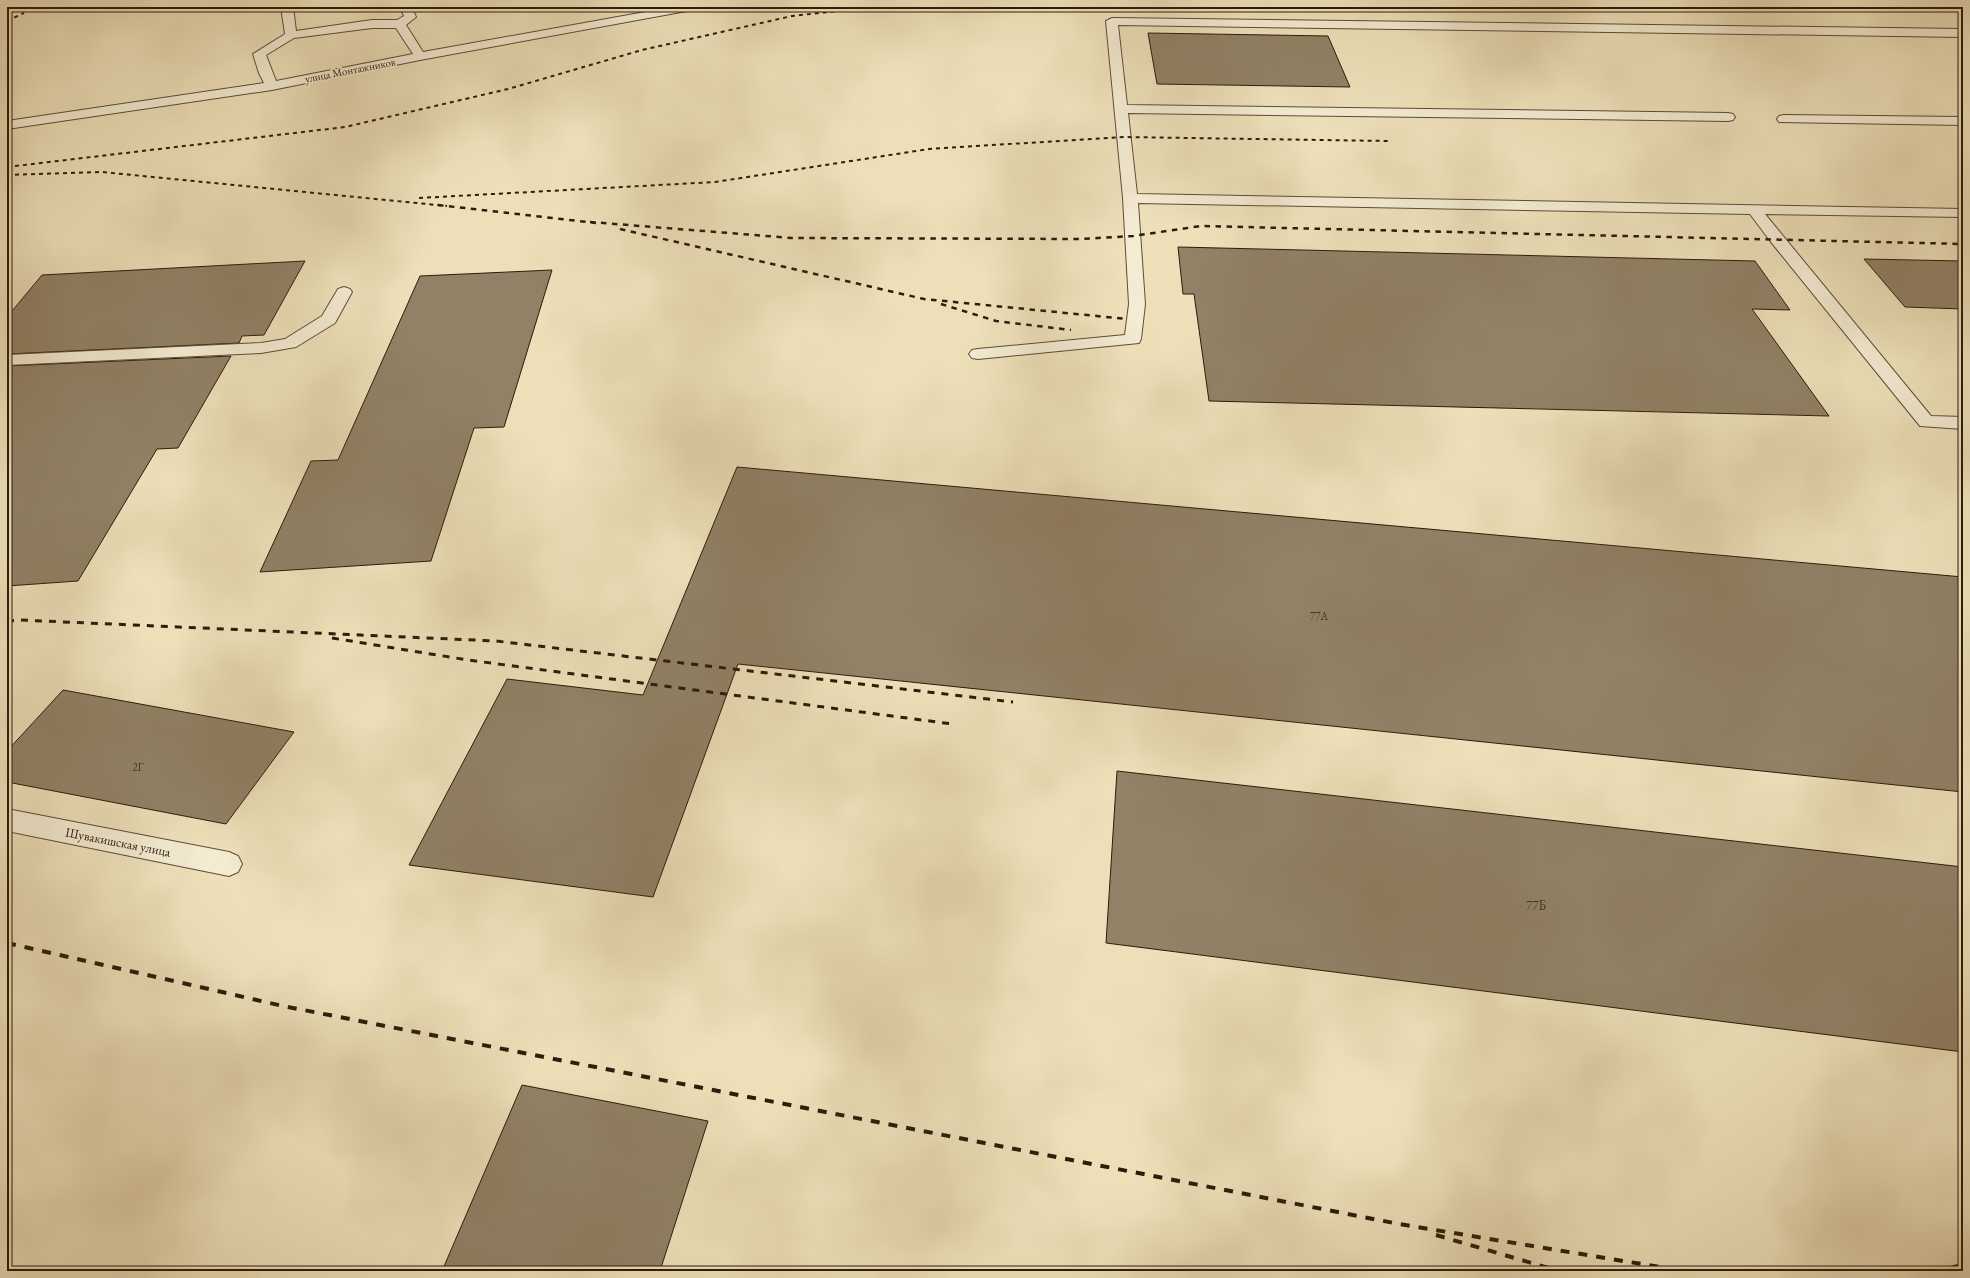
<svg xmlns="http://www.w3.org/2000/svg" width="1970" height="1278" font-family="'EB Garamond',serif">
<rect width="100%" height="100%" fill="#ede0b9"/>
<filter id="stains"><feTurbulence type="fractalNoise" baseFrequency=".005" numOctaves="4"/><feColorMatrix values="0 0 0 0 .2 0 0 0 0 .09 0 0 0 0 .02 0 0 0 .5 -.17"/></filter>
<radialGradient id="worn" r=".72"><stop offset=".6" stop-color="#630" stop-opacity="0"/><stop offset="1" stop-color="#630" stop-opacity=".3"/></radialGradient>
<path fill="#918166" stroke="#2d1b0c" d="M1148,33L1328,36L1350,87L1157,84Z
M1178,247L1755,261L1790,310L1752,309L1829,416L1209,401L1194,294H1183Z
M1864,259L1963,261V309L1905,307Z
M305,261L264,335L242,336L239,343L7,354V317L42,275Z
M552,270L504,427L474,428L431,561L260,572L311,461L338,460L420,276Z
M231,356L178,448L157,449L78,581L7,586V366Z
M737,467L1963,577V792L738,664L653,897L409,865L507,679L643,695Z
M63,690L294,732L226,824L7,782V751Z
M1117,771L1963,867V1052L1106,943Z
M522,1085L708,1121L660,1271H442Z"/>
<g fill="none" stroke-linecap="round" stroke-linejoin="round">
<g stroke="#5d4c37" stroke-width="2">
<path id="minor" d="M281,7H293L296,31L372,20H397L404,16L400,7H412L416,17L406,25L423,52L673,7H698L692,10L420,60L272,90L7,129V121L264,83L259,73L253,54L285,34ZM372,28H396L413,54L276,81L266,55L294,38Z
M1112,18L1963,29V37L1118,25L1127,105L1728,113L1733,114L1735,117L1733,120L1728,121L1128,113L1137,194L1963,209V217L1765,214L1931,416L1963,417V429L1920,426L1771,242L1750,214L1138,203L1145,304L1141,339L1139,343L978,359L972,358L969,354L972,350L978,349L1125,335L1129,304L1123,198L1106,21Z
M1784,115L1963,117V125L1779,122L1777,119L1779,116Z
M344,287L350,289L352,292L335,323L296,347L261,353L7,365V355L261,343L285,339L322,316L338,289Z
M7,809L229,852L238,856L242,864L238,872L229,876L7,831Z"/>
</g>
<use href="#minor" fill="#f3ebd2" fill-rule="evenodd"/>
<path stroke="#2d1b0c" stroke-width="2" stroke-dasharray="4 4" stroke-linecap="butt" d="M1932,7L1963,10
M7,21L24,13
M7,167L345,127L508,89L642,50L792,16L874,7
M7,175L102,172L447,206
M419,198L715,182L929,149L1123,137L1388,141"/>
<path stroke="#2d1b0c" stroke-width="2.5" stroke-dasharray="5.5 5.5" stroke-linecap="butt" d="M438,205L596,223
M590,222L792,238L1080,239L1133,236L1201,226L1963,244
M620,229L924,299L1127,319
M941,304L996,321L1071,330"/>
<path stroke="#2d1b0c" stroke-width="3" stroke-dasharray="7 7" stroke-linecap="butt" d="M7,621L20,620L496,641L1013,702
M332,638L468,660L952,724"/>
<path stroke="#2d1b0c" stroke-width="4" stroke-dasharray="9 9" stroke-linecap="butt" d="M7,943L283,1006L1399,1224L1684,1271
M1436,1235L1559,1271
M1934,1271L1963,1265"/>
</g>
<g text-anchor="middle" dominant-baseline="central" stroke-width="3.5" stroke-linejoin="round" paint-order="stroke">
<g font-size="11" fill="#2d1b0c" stroke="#f3ebd2">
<text transform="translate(350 70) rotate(-11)">улица Монтажников</text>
</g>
<g font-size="11" fill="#463422">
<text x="1319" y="616">77А</text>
<text x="138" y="767">2Г</text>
</g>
<g font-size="13" fill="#2d1b0c" stroke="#f3ebd2">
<text transform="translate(118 842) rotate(11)">Шувакишская улица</text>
</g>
<g font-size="13" fill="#463422">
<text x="1536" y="905">77Б</text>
</g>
</g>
<rect width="1970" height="1278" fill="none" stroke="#ede0b9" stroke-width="24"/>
<rect x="8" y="8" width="1954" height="1262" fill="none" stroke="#2d1b0c" stroke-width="2"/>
<rect x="12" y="12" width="1946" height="1254" fill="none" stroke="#2d1b0c"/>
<rect width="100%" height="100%" filter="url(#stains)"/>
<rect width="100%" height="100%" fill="url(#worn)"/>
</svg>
